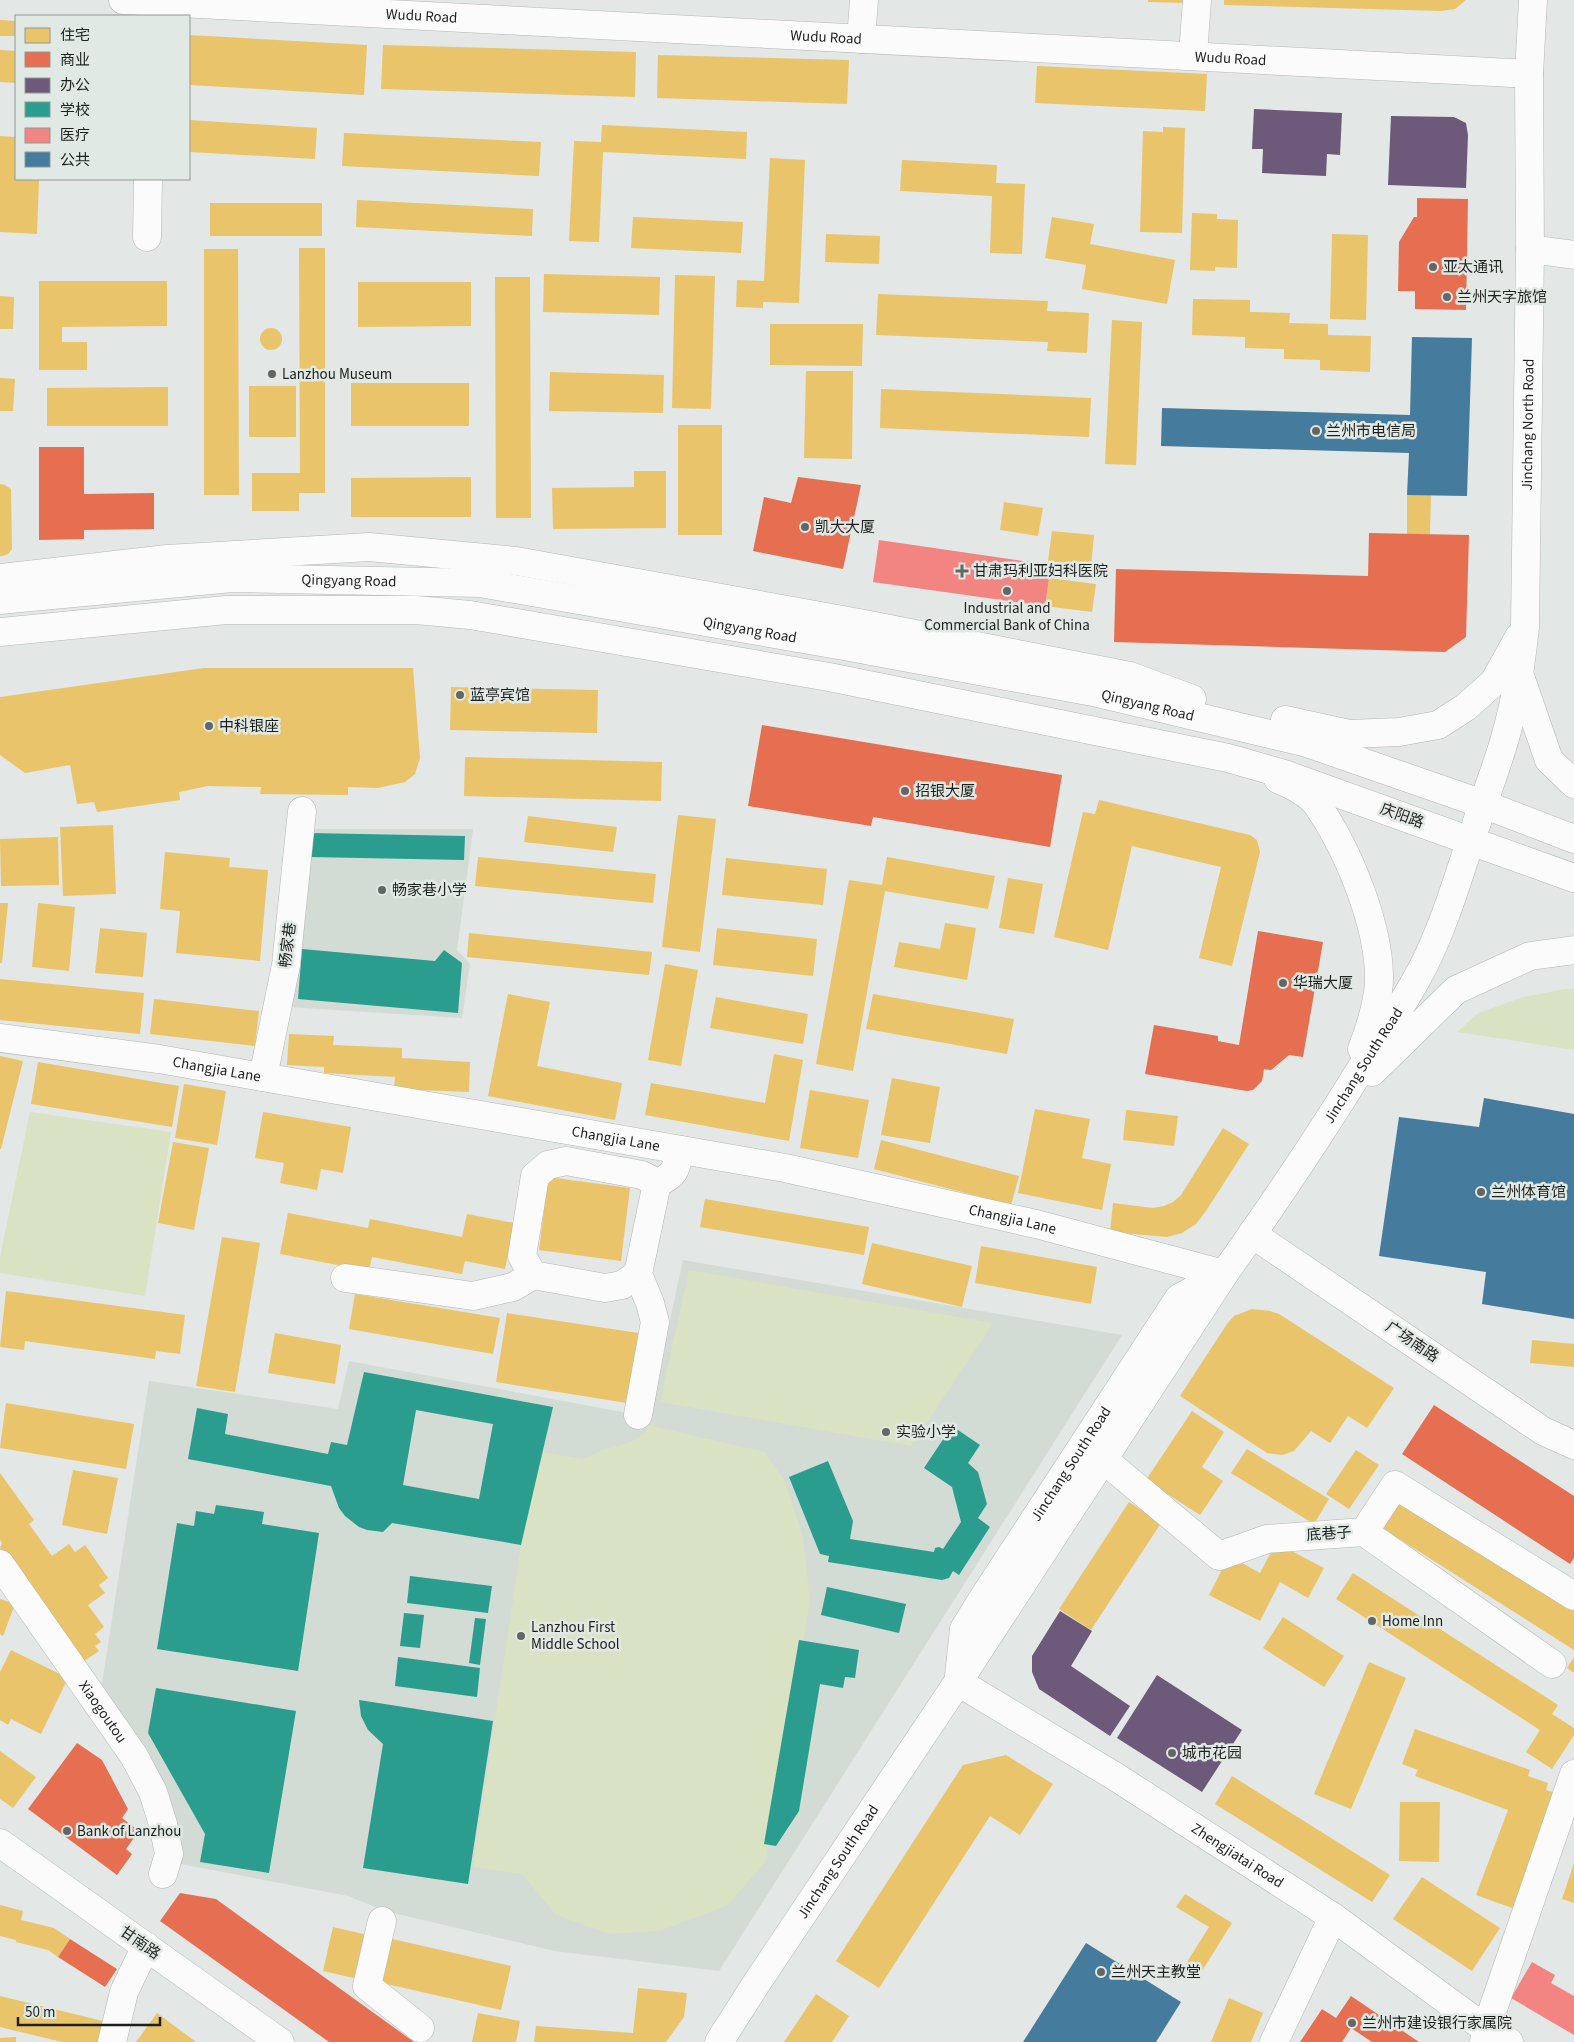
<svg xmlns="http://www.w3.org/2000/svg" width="1574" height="2042" font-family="'Source Sans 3','Noto Sans SC',sans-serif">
<rect width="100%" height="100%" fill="#e3e7e5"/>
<path fill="#d2dbd4" d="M306,829H473L457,950L470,964L462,1018L288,1007Z
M683,1260L1122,1335L719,1971L555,1951L385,1911L348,1896L181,1864L157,1776L102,1684L149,1381L338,1409L349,1361L649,1417Z"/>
<path fill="#d9e2c3" d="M1564,989H1574V1050L1457,1032L1477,1014L1520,998Z
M30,1112L171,1132L145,1296L0,1273V1257Z
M689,1270L993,1323L911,1446L660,1402Z
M648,1425L765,1452L784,1480L803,1536L810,1602L766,1861L728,1905L660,1931L610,1934L556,1915L522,1874L473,1867L521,1545L542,1452L584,1459L597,1452L631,1442L646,1432Z"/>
<path fill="#e9c46a" d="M1148,0H1188V3L1148,2Z
M1224,0H1466L1455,9L1441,11L1224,5Z
M0,20L16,21V36H0Z
M189,35L367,45L364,95L189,85Z
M383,45L636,52L635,97L381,89Z
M0,50L16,51V83L0,82Z
M658,55L849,60L847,104L657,98Z
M1037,66L1207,74L1205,111L1035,103Z
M189,120L317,128L315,159L189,152Z
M602,125L747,132L746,159L603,152L599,242L569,241L574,141L601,142Z
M1163,127L1185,128L1182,233L1140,232L1143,131L1163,132Z
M344,133L541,142L539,176L342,166Z
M0,136L16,137V179H39L37,234L0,232Z
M770,158L805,160L799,303L763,302V308L736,307L737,280L764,281Z
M902,160L997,165L996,183L1025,184L1022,254L990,253L992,196L900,191Z
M357,200L533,209L532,236L356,227Z
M210,203H322V236H210Z
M1192,213L1217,214V219L1238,220L1237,268L1215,267V271L1190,270Z
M633,217L743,222L741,253L631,248Z
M1052,217L1094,224L1090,244L1175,260L1167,304L1082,289L1086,265L1045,258Z
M826,234L880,236L879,264L825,262Z
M1332,234L1368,235L1366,320L1330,319Z
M299,248H325V493H299V511H252V473H300Z
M204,249H238L239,495H204Z
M544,274L660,277L659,315L543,312Z
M675,275L715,276L711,409L672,408Z
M495,277H530L531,518H496Z
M39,281H167V326L62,327V342H87V370H39Z
M358,282H471V326L358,327Z
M878,294L1048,301L1047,311L1089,313L1087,353L1047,351L1048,342L876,335Z
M0,296L14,297L13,329H0Z
M1193,299L1250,300V312L1290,313L1289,323L1328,324V335L1371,336L1370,372L1320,370V360L1284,359V349L1245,348V337L1192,335Z
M1112,320L1142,322L1136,465L1105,464Z
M770,324H863L862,366L770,365Z
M260 339a11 11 0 1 1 22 0a11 11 0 1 1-22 0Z
M806,371H853L852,459L804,458Z
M550,372L664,375L663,413L549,411Z
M0,378L15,379L13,411H0Z
M351,383H469V426H351Z
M249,386H296V437H249Z
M168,387V426H47V388Z
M881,389L1091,398L1089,437L880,428Z
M678,425H722V535H678Z
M634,471H666V528L553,529L552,488L634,487Z
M471,477V517H351V478Z
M0,484L5,485L11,489L12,549L8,554L2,556H0Z
M1407,495H1431L1430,534H1407Z
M1004,502L1043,508L1038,536L1000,530Z
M1052,531L1094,535L1091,566L1048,561Z
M1049,578L1096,584L1092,612L1045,606Z
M204,668H413L420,758L415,774L405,782L378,788L348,787V795L260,794L261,787L208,786L179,792L180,800L97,812L94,802L77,804L70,765L25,773L0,755V697Z
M451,687L598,690L597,733L450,730Z
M465,757L662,762L661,801L464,796Z
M1099,800L1250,835L1257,840L1260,852L1232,966L1199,958L1221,867L1132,846L1108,950L1054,937L1083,812L1095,814Z
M678,815L716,819L700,952L662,947Z
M528,816L617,827L613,852L524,842Z
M113,825L116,894L63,896L60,827Z
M58,837L59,885L1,886L0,839Z
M165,852L230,858L229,867L268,870L260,961L176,953L180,911L160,909Z
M478,857L656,874L653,903L475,886Z
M887,857L995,876L988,909L885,891L853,1071L816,1064L849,880L882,885Z
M726,858L827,869L823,905L722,895Z
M1008,878L1043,884L1034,934L999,928Z
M0,903H8L2,963H0Z
M38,903L75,907L69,971L32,967Z
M945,923L976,928L967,980L894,967L899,942L940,949Z
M100,928L147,933L143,977L95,973Z
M717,928L817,939L813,976L713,965Z
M469,933L652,952L649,975L467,957Z
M665,964L698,970L681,1066L648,1060Z
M0,979L144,993L140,1034L0,1020Z
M508,994L550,1002L537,1066L622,1083L615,1120L488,1096Z
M873,994L1014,1019L1007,1054L866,1029Z
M716,997L808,1014L803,1044L710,1028Z
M154,999L259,1011L255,1046L150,1034Z
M289,1034L334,1036L333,1045L402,1048V1058L470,1062L469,1092L394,1089L395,1077L324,1073V1067L287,1065Z
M774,1054L803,1060L789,1141L645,1115L651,1083L765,1103Z
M0,1056L23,1061L1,1149H0Z
M38,1062L179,1086L172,1127L31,1104Z
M892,1078L940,1087L930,1143L881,1135Z
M184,1084L226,1091L217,1145L175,1138Z
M810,1090L869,1100L858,1158L800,1148Z
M1035,1109L1090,1119L1082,1158L1111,1164L1102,1210L1018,1193Z
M1126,1110L1178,1116L1174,1146L1123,1140Z
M263,1112L351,1127L343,1173L321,1169L317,1190L280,1183L284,1163L255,1158Z
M1223,1128L1249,1144L1206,1211L1196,1224L1182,1233L1167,1237L1110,1232L1113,1203L1153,1208L1164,1206L1173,1202L1181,1195Z
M881,1140L1019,1176L1011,1205L874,1169Z
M173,1142L209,1148L194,1230L158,1223Z
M548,1177L630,1188L621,1261L539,1250Z
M705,1199L869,1227L864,1255L700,1227Z
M288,1213L368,1228L370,1219L462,1237L467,1214L514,1223L505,1269L465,1261L462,1274L372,1257L369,1271L280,1254Z
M222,1237L260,1243L235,1392L196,1386Z
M872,1243L972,1266L962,1307L862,1284Z
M981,1246L1097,1267L1091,1304L975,1283Z
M6,1291L185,1315L180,1354L156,1351L155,1359L25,1341L24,1350L0,1347Z
M355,1294L500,1318L493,1354L349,1329Z
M1252,1309L1270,1311L1279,1314L1394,1388L1367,1428L1348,1416L1330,1443L1311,1431L1294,1451L1282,1455L1267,1453L1180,1396L1227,1324L1234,1316Z
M507,1313L645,1334L633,1404L496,1382Z
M275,1333L341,1345L335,1384L268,1373Z
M1532,1340L1574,1344V1367L1530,1363Z
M6,1403L134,1424L126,1469L0,1448Z
M1192,1411L1224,1432L1202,1467L1223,1481L1200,1515L1146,1480Z
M1247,1449L1329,1499L1314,1524L1231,1473Z
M1356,1450L1379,1465L1349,1509L1326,1494Z
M73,1470L118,1478L107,1534L62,1525Z
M0,1473L34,1520L29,1524L52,1556L69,1544L75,1552L85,1545L108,1578L99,1585L105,1593L88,1605L104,1627L95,1634L101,1642L95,1646L99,1651L83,1662L0,1548L2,1543L0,1540Z
M1400,1499L1574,1610V1650L1382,1528Z
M1129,1502L1161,1523L1091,1630L1059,1609Z
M1276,1543L1324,1568L1308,1598L1280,1582L1260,1621L1209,1595L1229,1556L1260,1573Z
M1353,1573L1558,1705L1552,1714L1574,1728V1735L1552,1769L1526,1752L1540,1730L1336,1599Z
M0,1599L15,1604L3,1636L0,1634Z
M1283,1617L1344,1656L1324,1687L1263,1648Z
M11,1650L68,1678L41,1734L11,1719L8,1725L0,1720V1672Z
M1574,1657V1673L1567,1668Z
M1369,1662L1406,1678L1351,1809L1314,1794Z
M1415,1729L1530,1770L1528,1776L1548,1783L1546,1790L1558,1794L1515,1909L1476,1895L1508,1810L1415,1776L1418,1770L1402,1764Z
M0,1751L36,1777L13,1808L0,1799Z
M1006,1755L1053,1784L1020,1835L990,1816L879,1988L836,1961L963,1765Z
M1232,1776L1390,1875L1372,1902L1215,1804Z
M1400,1802H1440L1439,1862L1399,1861Z
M1574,1863V1903L1562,1899Z
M1422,1877L1500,1928L1472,1971L1393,1919Z
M1185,1894L1232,1923L1197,1979L1182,1970L1209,1927L1176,1907Z
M0,1905L23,1911L21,1920L54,1928L70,1939L58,1957L48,1950L16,1942V1940L0,1936Z
M333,1927L372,1936L362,1980L323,1971Z
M388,1938L511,1966L501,2010L378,1982Z
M638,1988L687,1993L684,2017L666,2042H534L536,2026L633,2033Z
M816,1994L849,2016L832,2042H784Z
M0,1996L103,2021L98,2042H62L0,2027Z
M1229,1998L1263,2013L1251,2042H1211Z
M157,2013L196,2042H136Z
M478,2013L520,2021L516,2042H472Z
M16,2037V2042H0V2038Z"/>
<path fill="#e76f51" d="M1417,198L1468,199L1466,310L1415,309V291H1398L1399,242L1414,217H1417Z
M39,447H84V494L154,493V529L84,530V539L39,540Z
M798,477L861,485L843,569L753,551L764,497L791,503Z
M1369,533L1469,535L1466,637L1445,652L1114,642L1116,569L1368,576Z
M762,725L1062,775L1050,847L873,817L871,826L748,806Z
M1258,931L1323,942L1303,1057L1289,1055L1271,1070L1264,1069L1262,1081L1253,1090L1247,1091L1145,1074L1154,1025L1218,1036V1041L1239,1045Z
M1434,1405L1574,1496V1558L1570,1564L1402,1454Z
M77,1743L102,1760L128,1809L122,1818L139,1831L126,1849L132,1854L117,1875L28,1809Z
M180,1893L216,1899L414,2042H329L160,1921Z
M70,1939L117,1969L105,1987L58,1957Z
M1351,1996L1419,2042H1372L1351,2028L1342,2042H1300L1322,2009L1336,2018Z"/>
<path fill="#6d597a" d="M1254,109L1342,113L1340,155L1327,154L1326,176L1262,173L1263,149H1252Z
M1391,116L1454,117L1466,123L1468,135L1466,188L1388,185Z
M1060,1611L1092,1631L1071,1666L1130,1706L1110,1736L1039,1689L1032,1672V1656Z
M1157,1675L1242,1730L1202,1792L1117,1738Z"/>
<path fill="#2a9d8f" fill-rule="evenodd" d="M309,833L465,836L464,860L309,857Z
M302,949L435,961L444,950L462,963L458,1013L298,999Z
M364,1372L553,1407L521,1545L392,1523L383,1532L367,1530L359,1527L345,1516L339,1508L331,1486L188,1459L197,1408L228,1414L225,1434L328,1454L331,1442L347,1445ZM416,1410L493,1424L479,1499L403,1485Z
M952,1426L980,1445L968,1463L978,1472L987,1504L978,1518L990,1527L959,1575L953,1571L949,1578L942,1580L828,1562L829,1556L820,1554L789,1477L828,1461L853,1521L850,1539L934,1552L935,1548L939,1547L943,1549L961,1522L952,1487L924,1468Z
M216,1505L264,1512L262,1524L319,1533L298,1671L157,1649L177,1523L194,1526L196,1511L214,1514Z
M410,1576L492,1586L488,1613L407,1603Z
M827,1587L906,1604L899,1633L821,1615Z
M404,1613L424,1615L420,1648L400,1646Z
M475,1618L486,1619L480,1665L469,1663Z
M799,1640L859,1650L855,1678L845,1677L843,1688L820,1684L799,1811L776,1846L764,1844Z
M398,1657L480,1668L477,1697L395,1686Z
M156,1688L296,1711L269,1873L200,1862L205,1834L148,1733Z
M359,1700L493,1721L468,1884L363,1868L383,1744L368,1730L361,1716Z"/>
<path fill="#f28482" d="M879,540L1051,565L1045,606L873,582Z
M1532,1962L1555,1975L1551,1983L1574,1996V2035L1511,1998Z"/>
<path fill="#457b9d" d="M1412,337L1472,338L1467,496L1407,495L1409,453L1161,446L1162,408L1410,415Z
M1484,1098L1574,1114V1319L1482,1304L1486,1272L1379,1256L1399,1117L1479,1127Z
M1086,1943L1181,2002L1156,2042H1023Z"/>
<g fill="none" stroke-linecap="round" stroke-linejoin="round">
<g stroke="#b3b6b4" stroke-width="29">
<g id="minor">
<path d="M861,39L864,0"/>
<path d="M1194,41L1197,0"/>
<path d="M147,237L148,179"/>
<path d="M1530,249L1574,255"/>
<path d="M0,578L167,559L369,547L516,561L859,623L1130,676L1192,699"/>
<path d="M1278,779C1290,784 1305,791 1314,801C1319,806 1323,814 1327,820C1352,861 1378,926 1379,975C1380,996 1370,1029 1362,1049"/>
<path id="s1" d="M0,1038L159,1059L785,1168L1036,1224L1224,1274"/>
<path d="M1372,1072L1456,990L1530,956L1574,950"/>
<path d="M263,1077L286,965L302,811"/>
<path d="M1252,1234L1512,1410L1543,1431L1574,1445"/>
<path d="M638,1274L622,1285L605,1288L533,1275L522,1256L535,1176L548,1165L566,1161L642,1175L657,1183"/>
<path d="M345,1278L473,1296L513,1287L533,1275"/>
<path d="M638,1415L655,1322L650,1303L638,1274L657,1183C676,1175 676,1169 680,1150"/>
<path d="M1103,1459L1219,1556L1267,1539L1364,1532L1552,1664"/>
<path d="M1364,1532L1395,1485L1574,1596"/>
<path id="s2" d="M0,1564L134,1756L153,1792L163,1824L169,1854L163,1874"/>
<path id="s3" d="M959,1676L964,1629L980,1603L1179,1298L1220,1276"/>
<path id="s4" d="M958,1682L1116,1777L1333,1917L1486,2029L1509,2042"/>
<path d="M0,1843L280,2042"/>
<path d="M382,1921L367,1986L420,2028"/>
<path d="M112,2042L124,1992L146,1946"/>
<path id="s5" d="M719,2042L756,1984L958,1682L1224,1274C1273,1205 1321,1134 1365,1062C1385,1030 1407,999 1424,965C1447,919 1460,870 1477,822"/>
<path d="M1274,2042L1333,1917"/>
<path d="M1484,2042L1486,2029L1574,1774"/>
</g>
</g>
<g stroke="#b3b6b4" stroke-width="29">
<g id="major">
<path id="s6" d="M123,0L1529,74"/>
<path id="s7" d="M0,600L232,578L480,583L844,646L1093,692L1307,743L1483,804L1574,839"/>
<path d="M0,632L226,610H416L470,615L829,677L1228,758L1284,774L1574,878"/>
<path d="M1520,676L1549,760L1574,784"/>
<path d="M1285,720L1349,734L1399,732L1438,725L1466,707L1494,682L1519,637"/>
<path id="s8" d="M1477,822C1486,794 1497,766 1505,738C1516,701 1521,665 1525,627L1530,249L1529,74L1533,0"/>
</g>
</g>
<use href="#minor" stroke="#fbfbfb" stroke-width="28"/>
<use href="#major" stroke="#fbfbfb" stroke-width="28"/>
</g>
<g fill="#636664" stroke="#e1e9e4" stroke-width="2">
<circle cx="1433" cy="267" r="5"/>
<circle cx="1447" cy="297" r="5"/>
<circle cx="272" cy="374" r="5"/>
<circle cx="1316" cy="431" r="5"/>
<circle cx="805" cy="527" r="5"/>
<path d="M959.5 563.5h5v5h5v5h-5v5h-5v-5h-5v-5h5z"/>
<circle cx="1007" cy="591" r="5"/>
<circle cx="460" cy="695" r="5"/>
<circle cx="209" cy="726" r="5"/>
<circle cx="905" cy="791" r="5"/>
<circle cx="382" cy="890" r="5"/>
<circle cx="1283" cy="983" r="5"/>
<circle cx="1481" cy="1192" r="5"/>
<circle cx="886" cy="1432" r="5"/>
<circle cx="1372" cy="1621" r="5"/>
<circle cx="521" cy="1636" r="5"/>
<circle cx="1172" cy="1753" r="5"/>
<circle cx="67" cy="1831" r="5"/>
<circle cx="1101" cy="1972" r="5"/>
<circle cx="1352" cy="2023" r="5"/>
</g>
<g text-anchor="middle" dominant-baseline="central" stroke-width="5" stroke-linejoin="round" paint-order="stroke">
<g font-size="15" fill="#1e201f" stroke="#e1e9e4">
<text stroke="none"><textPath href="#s6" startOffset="299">Wudu Road</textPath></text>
<text stroke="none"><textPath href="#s6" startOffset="704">Wudu Road</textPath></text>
<text stroke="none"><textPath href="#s6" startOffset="1109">Wudu Road</textPath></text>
<text stroke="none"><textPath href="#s8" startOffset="404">Jinchang North Road</textPath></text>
<text stroke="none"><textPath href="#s7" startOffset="350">Qingyang Road</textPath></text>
<text stroke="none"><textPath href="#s7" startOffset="755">Qingyang Road</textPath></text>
<text stroke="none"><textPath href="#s7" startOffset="1160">Qingyang Road</textPath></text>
<text transform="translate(1402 816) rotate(20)">庆阳路</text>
<text transform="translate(288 945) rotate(-83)">畅家巷</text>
<text stroke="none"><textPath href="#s5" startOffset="1170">Jinchang South Road</textPath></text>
<text stroke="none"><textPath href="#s1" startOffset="219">Changjia Lane</textPath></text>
<text stroke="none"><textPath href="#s1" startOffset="624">Changjia Lane</textPath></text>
<text stroke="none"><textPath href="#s1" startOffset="1029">Changjia Lane</textPath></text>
<text transform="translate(1412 1342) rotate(34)">广场南路</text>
<text stroke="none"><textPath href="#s3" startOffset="244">Jinchang South Road</textPath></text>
<text transform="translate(1329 1534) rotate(-4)">底巷子</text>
<text stroke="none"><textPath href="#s2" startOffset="180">Xiaogoutou</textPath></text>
<text stroke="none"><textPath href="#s4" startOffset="329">Zhengjiatai Road</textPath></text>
<text stroke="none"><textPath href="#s5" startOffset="216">Jinchang South Road</textPath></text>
<text transform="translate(140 1943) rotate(35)">甘南路</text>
</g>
<g font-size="15" fill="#1e201f" stroke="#e1e9e4" text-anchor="start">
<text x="1443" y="267">亚太通讯</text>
<text x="1457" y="297">兰州天字旅馆</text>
<text x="282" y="374">Lanzhou Museum</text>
<text x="1326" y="431">兰州市电信局</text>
<text x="815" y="527">凯大大厦</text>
<text x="973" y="571">甘肃玛利亚妇科医院</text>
<text x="1007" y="608" text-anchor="middle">Industrial and<tspan x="1007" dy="17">Commercial Bank of China</tspan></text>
<text x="470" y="695">蓝亭宾馆</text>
<text x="219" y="726">中科银座</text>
<text x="915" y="791">招银大厦</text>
<text x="392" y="890">畅家巷小学</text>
<text x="1293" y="983">华瑞大厦</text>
<text x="1491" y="1192">兰州体育馆</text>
<text x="896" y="1432">实验小学</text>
<text x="1382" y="1621">Home Inn</text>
<text x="531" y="1627">Lanzhou First<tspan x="531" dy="17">Middle School</tspan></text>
<text x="1182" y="1753">城市花园</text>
<text x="77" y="1831">Bank of Lanzhou</text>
<text x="1111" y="1972">兰州天主教堂</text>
<text x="1362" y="2023">兰州市建设银行家属院</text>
</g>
</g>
<rect x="15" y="15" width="175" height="165" fill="#e1e9e4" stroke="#939995"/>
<rect x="25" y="28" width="25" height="15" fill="#e9c46a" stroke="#939995"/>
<text x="60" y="40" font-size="15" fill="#1e201f">住宅</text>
<rect x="25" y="52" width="25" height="15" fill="#e76f51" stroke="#939995"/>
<text x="60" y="65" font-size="15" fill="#1e201f">商业</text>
<rect x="25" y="78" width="25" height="15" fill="#6d597a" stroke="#939995"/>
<text x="60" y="90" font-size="15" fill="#1e201f">办公</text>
<rect x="25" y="102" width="25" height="15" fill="#2a9d8f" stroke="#939995"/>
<text x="60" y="115" font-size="15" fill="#1e201f">学校</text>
<rect x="25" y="128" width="25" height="15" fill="#f28482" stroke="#939995"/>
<text x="60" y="140" font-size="15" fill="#1e201f">医疗</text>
<rect x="25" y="152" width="25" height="15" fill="#457b9d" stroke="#939995"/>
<text x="60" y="165" font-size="15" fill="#1e201f">公共</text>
<path d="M18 2017v8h142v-8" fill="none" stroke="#1e201f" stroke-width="2.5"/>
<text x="25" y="2017" font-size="15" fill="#1e201f" stroke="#e1e9e4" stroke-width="4" paint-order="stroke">50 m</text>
</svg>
